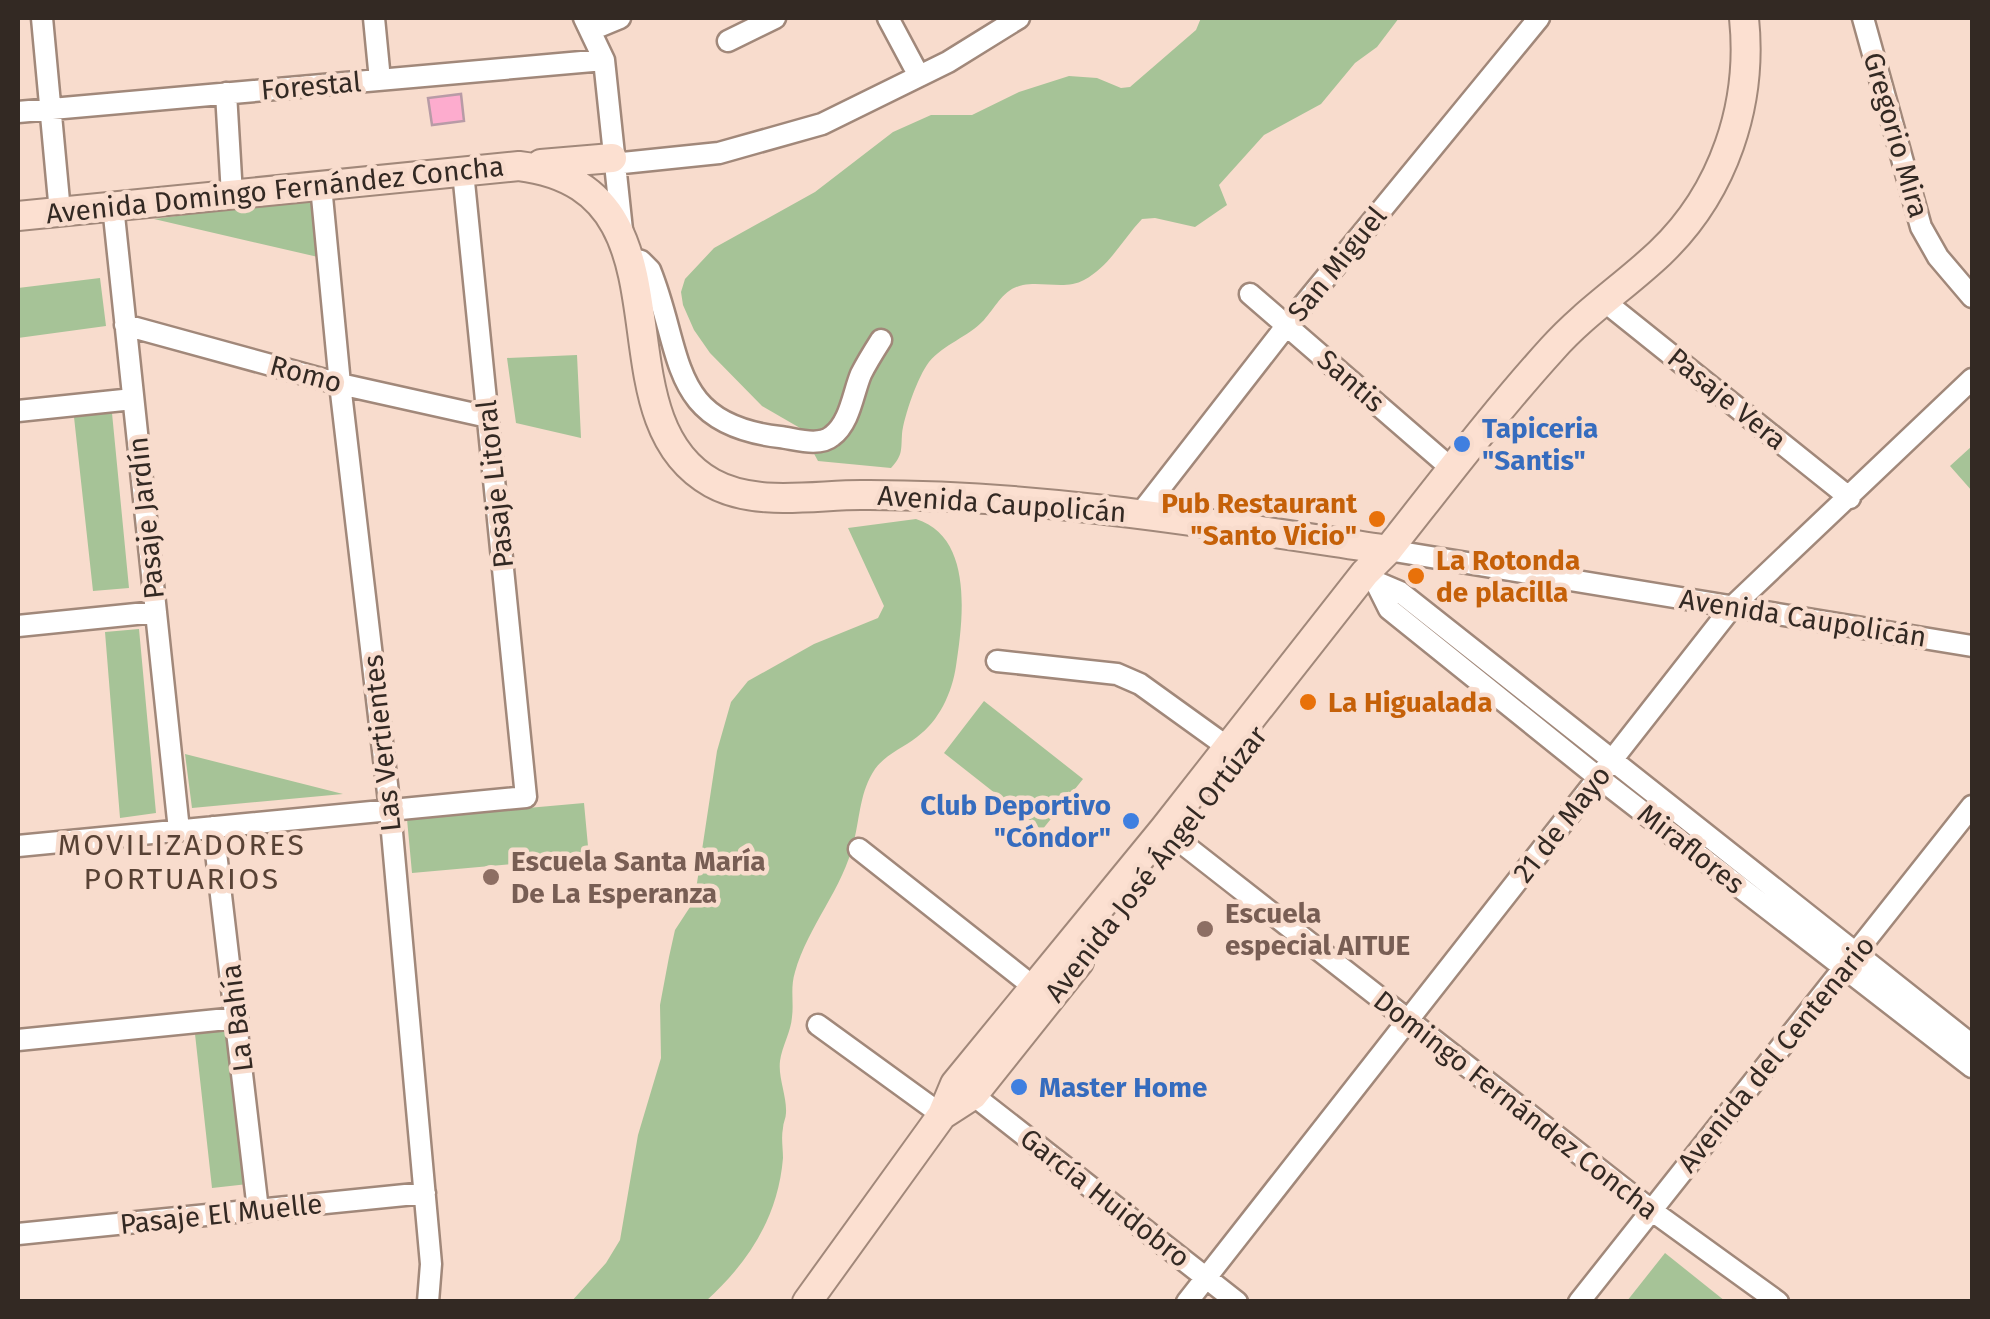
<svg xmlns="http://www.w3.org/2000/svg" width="1990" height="1319" font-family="'Fira Sans',sans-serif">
<rect width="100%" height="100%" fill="#f8dccd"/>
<path fill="#a6c397" d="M1201,18H1399L1377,47L1355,63L1321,104L1264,135L1219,185L1227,205L1195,227L1155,218L1142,219C1122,240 1110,266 1084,280C1066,290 1042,281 1023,285C1003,289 996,307 984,320C968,337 944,344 929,362C918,376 904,416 902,434C901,450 903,455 891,468L818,461L800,428L762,406L710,353L694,330L683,305L681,292L685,279L714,248L815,192L893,132L931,115H972L1019,92L1069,76L1097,78L1121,88L1130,87L1196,30Z
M314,198L318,257L154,219Z
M100,278L106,326L18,338V288Z
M577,355L581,438L516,423L507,358Z
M112,413L129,588L93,591L74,417Z
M1972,446V491L1950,466Z
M916,519C974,537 963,620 956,666C952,693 939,721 917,737C903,748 886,754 875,769C860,791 860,817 854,841C843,889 808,926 795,972C790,988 794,1002 792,1017C791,1032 782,1046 780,1061C778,1078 787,1096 786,1113C786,1118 783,1123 783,1128C781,1138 783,1148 783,1158C778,1217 749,1262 706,1301L571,1302L606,1263L620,1240L638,1135L661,1058L660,1005L669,957L675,930L690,907L697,883L717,751L731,702L748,681L814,644L878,618L884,606L848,528Z
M139,629L156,813L120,818L105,632Z
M984,701L1083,779L1042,830L944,753Z
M185,754L343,794L192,808Z
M584,803L589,857L412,873L407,819Z
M230,1030L248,1184L212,1188L195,1034Z
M1665,1253L1725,1301H1627Z"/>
<path fill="#fdacce" stroke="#b89ba6" stroke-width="2.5" d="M461,94L464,121L432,125L428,98Z"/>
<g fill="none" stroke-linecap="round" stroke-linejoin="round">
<g stroke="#a1887a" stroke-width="25">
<path id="street" d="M42,18L60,212
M374,18L380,80
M584,18L604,60L622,230
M888,18L919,76
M1863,18L1921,227L1938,257L1972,297
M591,30L620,18
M728,41L775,18
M226,93L232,195
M18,112L604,60
M613,164L719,153L822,124L948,62L1019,18
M321,186L340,384L390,810L431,1264L428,1302
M113,206L179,830
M629,258L641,261L650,270C684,354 667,424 780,437C796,439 819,447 832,436C850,423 853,393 861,374C867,362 874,351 881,340
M1250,294L1452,469
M1604,301L1850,498
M125,325L340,384L488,417
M18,411L133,399
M1140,514L1287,325L1539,18
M1388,550L1972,646
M1374,581L1400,592L1972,1045
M1375,581L1389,609L1599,778L1972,1067
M18,626L156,612
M997,661L1117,674L1140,684L1240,756
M213,827L258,1210
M1164,829L1651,1210L1778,1302
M18,846L526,797L463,172
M859,849L1044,995
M818,1025L942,1115
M18,1040L237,1018
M973,1095L1237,1302
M18,1234L425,1193
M1187,1302L1732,607L1972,379
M1579,1302L1972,806"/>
</g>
<g stroke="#a1887a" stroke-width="32">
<path id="secondary" d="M541,164L612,158
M18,216L519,166C703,189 590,415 712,483C755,507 814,495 861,495C1038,494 1214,524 1388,550
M942,1115L973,1095L1079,962
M807,1302L942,1115L955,1084L1164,829L1365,573L1388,550C1442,482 1494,413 1552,349C1584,313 1625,286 1660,253C1724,192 1753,104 1744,18"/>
</g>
<use href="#street" stroke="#fff" stroke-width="20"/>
<use href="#secondary" stroke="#fce0d1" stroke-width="28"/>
</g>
<g fill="#3f7fe0" stroke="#f8dccd" stroke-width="4">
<circle cx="1462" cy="444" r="10"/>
<circle cx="1131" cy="821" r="10"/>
<circle cx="1019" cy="1087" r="10"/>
</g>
<g fill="#e8710a" stroke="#f8dccd" stroke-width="4">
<circle cx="1377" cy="519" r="10"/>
<circle cx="1416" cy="576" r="10"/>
<circle cx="1308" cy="702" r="10"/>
</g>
<g fill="#8d6e63" stroke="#f8dccd" stroke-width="4">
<circle cx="491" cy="877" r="10"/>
<circle cx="1205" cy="929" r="10"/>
</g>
<g text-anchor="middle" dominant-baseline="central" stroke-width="9" stroke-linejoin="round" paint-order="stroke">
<g font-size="28" fill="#332923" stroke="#f8dccd">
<text transform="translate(311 86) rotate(-5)">Forestal</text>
<text transform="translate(1896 135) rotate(74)">Gregorio Mira</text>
<text transform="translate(275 190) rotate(-6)">Avenida Domingo Fernández Concha</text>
<text transform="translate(1337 264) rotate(-51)">San Miguel</text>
<text transform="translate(306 374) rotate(15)">Romo</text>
<text transform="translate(1351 381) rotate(41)">Santis</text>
<text transform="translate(1727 399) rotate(39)">Pasaje Vera</text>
<text transform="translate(495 484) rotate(-96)">Pasaje Litoral</text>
<text transform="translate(1002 504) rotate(4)">Avenida Caupolicán</text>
<text transform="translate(146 518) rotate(-96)">Pasaje Jardín</text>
<text transform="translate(1803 618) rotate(9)">Avenida Caupolicán</text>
<text transform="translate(382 743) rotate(-96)">Las Vertientes</text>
<text transform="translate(1562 824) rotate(-52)">21 de Mayo</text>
<text transform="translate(1691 849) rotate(38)">Miraflores</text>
<text transform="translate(1156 864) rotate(-52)">Avenida José Ángel Ortúzar</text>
<text transform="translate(237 1018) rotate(-97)">La Bahía</text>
<text transform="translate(1776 1054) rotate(-51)">Avenida del Centenario</text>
<text transform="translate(1516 1105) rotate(38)">Domingo Fernández Concha</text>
<text transform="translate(1105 1198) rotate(38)">García Huidobro</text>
<text transform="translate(221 1214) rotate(-6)">Pasaje El Muelle</text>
</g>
<g font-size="28" font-weight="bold" fill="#366cbe" stroke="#f8dccd" text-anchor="start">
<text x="1482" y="428">Tapiceria<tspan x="1482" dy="32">"Santis"</tspan></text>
<text x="1111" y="805" text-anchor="end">Club Deportivo<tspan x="1111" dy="32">"Cóndor"</tspan></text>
<text x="1039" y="1087">Master Home</text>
</g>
<g font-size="28" font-weight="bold" fill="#c56008" stroke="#f8dccd" text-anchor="start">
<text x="1357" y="503" text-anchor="end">Pub Restaurant<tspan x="1357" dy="32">"Santo Vicio"</tspan></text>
<text x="1436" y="560">La Rotonda<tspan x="1436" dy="32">de placilla</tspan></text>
<text x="1328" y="702">La Higualada</text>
</g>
<g font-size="28" font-weight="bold" fill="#785e54" stroke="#f8dccd" text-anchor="start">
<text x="511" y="861">Escuela Santa María<tspan x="511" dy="32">De La Esperanza</tspan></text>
<text x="1225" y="913">Escuela<tspan x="1225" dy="32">especial AITUE</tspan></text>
</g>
<g font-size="30" letter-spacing="2.5" fill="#584235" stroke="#f8dccd">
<text x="182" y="845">MOVILIZADORES<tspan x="182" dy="34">PORTUARIOS</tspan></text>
</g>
</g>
<rect width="1990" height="1319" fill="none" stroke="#332923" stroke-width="40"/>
</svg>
